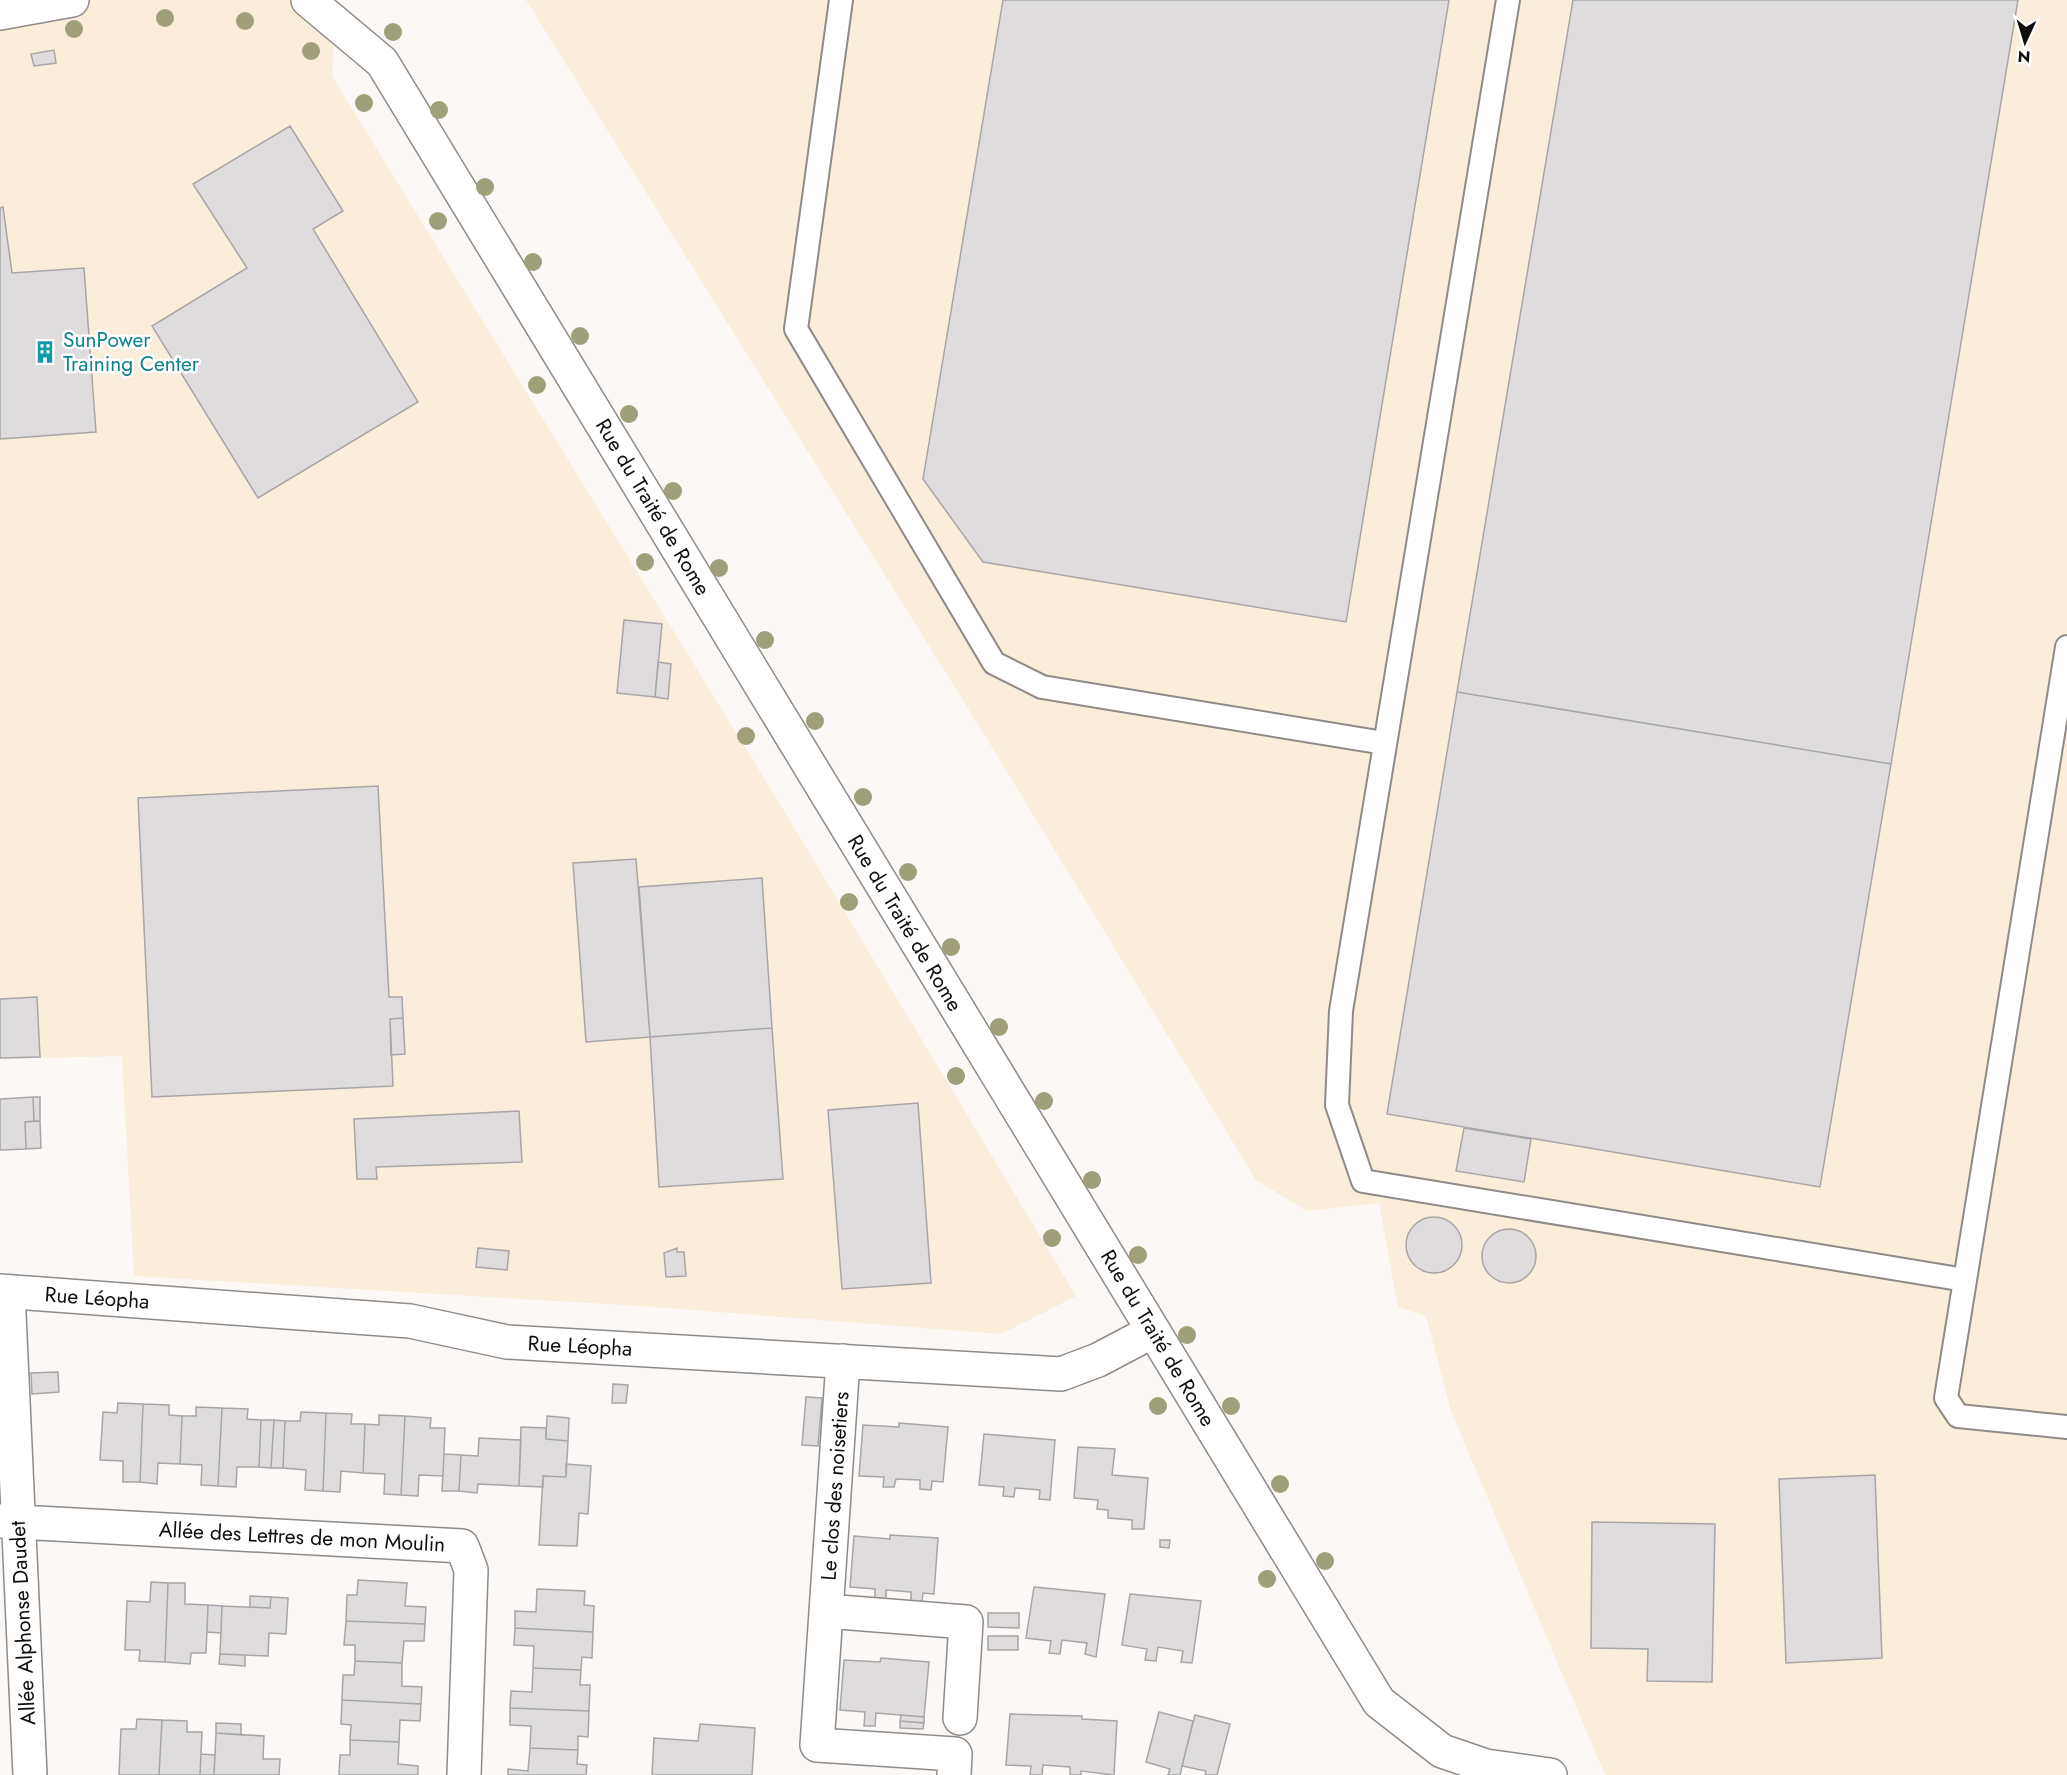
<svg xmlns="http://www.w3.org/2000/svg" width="2067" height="1775" font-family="Jost,sans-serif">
<rect width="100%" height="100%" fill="#fbf8f6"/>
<path fill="#faedd9" d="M0,0H337L332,76L780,804L1076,1296L1001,1334L641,1306L134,1276L122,1056L0,1059Z
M526,0H2067V1775H1605L1451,1411L1426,1316L1398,1307L1379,1203L1307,1211L1256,1180L979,726Z"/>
<path fill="#dfdcde" stroke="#a7a5a7" stroke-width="1.5" d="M1003,0H1449L1346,622L983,562L923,479Z
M1573,0H2018L1891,764L1457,692Z
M54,50L56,63L34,66L31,54Z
M290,126L343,211L313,229L418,402L258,498L152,326L247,268L193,184Z
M3,207L12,273L84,268L96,432L0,439V208Z
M624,620L662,624L655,697L617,693Z
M658,662L671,664L668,699L655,697Z
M1457,692L1891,764L1820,1187L1387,1114Z
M378,786L389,997H402L403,1018L390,1019L393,1086L152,1097L138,798Z
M636,859L650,1037L586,1042L573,863Z
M762,878L772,1028L650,1037L639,887Z
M37,997L40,1057L0,1058V999Z
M403,1018L405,1054L391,1055L390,1019Z
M772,1028L783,1179L659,1187L650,1037Z
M33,1097L34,1121L25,1122L26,1149L0,1150V1099Z
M33,1097H40V1121H34Z
M918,1103L931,1283L842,1289L828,1110Z
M519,1111L522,1162L376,1167L377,1179H357L354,1119Z
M40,1121L41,1148L26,1149L25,1122Z
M1464,1128L1531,1139L1524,1182L1456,1171Z
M1406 1245a28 28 0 1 1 56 0a28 28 0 1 1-56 0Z
M1482 1256a27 27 0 1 1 54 0a27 27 0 1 1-54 0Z
M478,1248L509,1251L507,1270L476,1267Z
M677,1248V1252H684L686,1276L666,1277L664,1253Z
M58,1372L59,1392L32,1394L31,1373Z
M613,1384L628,1385L626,1403H612Z
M806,1397L822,1398L818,1446L802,1445Z
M118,1403L143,1404L140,1482H123V1461L100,1460L103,1412L117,1413Z
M143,1404L169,1405V1415L182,1416L180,1464L158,1463L157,1484L140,1482Z
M196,1407L222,1408L218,1486L201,1485L202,1465L180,1464L182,1416H196Z
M222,1408L248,1409L247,1419L261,1420L259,1467H237L236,1487L218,1486Z
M301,1412L326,1413L323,1491L305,1490L306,1470L283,1468L285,1421H300Z
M326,1413L352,1414L351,1424H365L363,1473L341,1471L340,1492L323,1491Z
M379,1415L405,1416L401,1495L384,1494L385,1474L363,1473L365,1424L379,1425Z
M405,1416L431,1418L430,1428H445L443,1476L419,1475L418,1496L401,1495Z
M547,1416L569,1418L568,1441L546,1439Z
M261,1420H274L271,1468L259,1467Z
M274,1420L285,1421L283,1468H271Z
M899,1423L948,1427L943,1482L932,1481L931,1490L920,1489V1480L896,1479L894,1487H883L884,1477L859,1476L863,1425L899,1427Z
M521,1427L546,1428V1439L568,1441L566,1477L543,1476V1487L519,1486Z
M984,1434L1055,1440L1050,1500L1039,1499L1040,1490L1015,1488L1014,1497L1003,1496L1004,1487L979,1485Z
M479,1438L521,1440L519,1486L478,1484L477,1493L459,1491L461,1455L478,1456Z
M1078,1447L1115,1449L1112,1475L1148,1478L1144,1529H1132V1520L1108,1518V1510L1097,1509L1098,1500L1074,1498Z
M444,1454L461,1455L459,1491H442Z
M566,1464L591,1466L588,1514L579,1513L577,1546L539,1545L543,1476L566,1477Z
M1875,1475L1882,1658L1786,1663L1779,1479Z
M1592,1522L1715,1524L1712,1682L1647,1681L1648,1649L1591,1648Z
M890,1535L938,1538L934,1594L923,1593L922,1602L911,1601V1592L886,1590V1599L875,1598V1589L850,1587L854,1536L890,1539Z
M1160,1540H1170L1169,1548L1160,1547Z
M358,1580L407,1583L405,1606L426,1607L425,1624L346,1621L347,1595H357Z
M151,1582L168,1583L165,1662L139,1661L140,1650H125L127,1601L150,1602Z
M168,1583H185V1604L208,1605L206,1653H191L190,1664L165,1662Z
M1034,1587L1105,1594L1096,1657L1085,1654L1087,1643L1062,1640L1060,1654L1049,1653L1051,1641L1026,1638Z
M537,1589L585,1591L584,1605L594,1606L593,1632L515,1628V1611L536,1612Z
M1130,1594L1201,1601L1192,1663L1181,1662L1183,1651L1158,1647L1156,1661L1145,1660L1147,1649L1122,1645Z
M250,1596L271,1597L270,1608L250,1607Z
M271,1597L288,1598L286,1634L269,1633L268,1656L220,1654L222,1606L270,1608Z
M208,1605L222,1606L221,1633L207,1632Z
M988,1613H1019V1628L988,1627Z
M346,1621L425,1624L424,1641H404L402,1663L355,1661V1645H344Z
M515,1628L593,1632L592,1658L582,1657L581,1670L533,1668L534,1646L514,1645Z
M988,1636H1018V1650H988Z
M220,1654L245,1655V1666L219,1664Z
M881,1658L929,1662L924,1717L876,1713L875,1726H864L865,1712L840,1710L844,1660L880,1662Z
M355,1661L402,1663V1686L422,1687L421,1704L342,1700L343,1675H354Z
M533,1668L581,1670L580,1685H590L589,1711L510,1708L511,1691L532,1692Z
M342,1700L421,1704L420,1721L400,1720L399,1742L350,1740L351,1725L341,1724Z
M510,1708L589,1711L588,1737L578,1736V1750L530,1748L531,1726L510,1725Z
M1159,1712L1193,1721L1180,1775H1168L1170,1769L1146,1762Z
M1010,1714L1082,1716V1719L1117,1721L1114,1775L1081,1771V1775H1070V1767L1043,1765L1042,1775H1030L1031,1766L1006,1765Z
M901,1715L924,1717V1723L900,1721Z
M1195,1715L1230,1724L1217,1775H1205L1206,1771L1182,1766Z
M137,1719L162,1720L159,1775H119L121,1729H136Z
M162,1720L187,1721V1732H202L200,1775H159Z
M900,1721L924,1723L923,1729L900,1728Z
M216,1723L241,1724V1735L216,1733Z
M700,1724L755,1728L752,1775H652L654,1738L698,1741Z
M216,1733L264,1736L263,1759H280L279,1775H214Z
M350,1740L399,1742L398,1764L418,1766V1775H339L340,1755H350Z
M530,1748L578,1750L577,1764L587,1765L586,1775H508V1769L528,1771Z
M201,1754L215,1755L214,1775H200Z"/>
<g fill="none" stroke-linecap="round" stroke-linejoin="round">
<g stroke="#8e8b89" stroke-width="26">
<path id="lane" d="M841,0L796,329L994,663L1042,687L1384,743
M1508,0L1341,1011L1337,1105L1363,1181L1965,1280
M2067,647L1946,1398L1958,1416L2067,1427"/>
</g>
<g stroke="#8e8b89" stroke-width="36">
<path id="street" d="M308,0L382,62L1379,1702L1442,1751L1486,1766L1550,1775
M0,13L72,0
M0,1291L410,1321L507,1342L1061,1374L1098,1360L1153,1331
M8,1292L30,1775
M843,1361L817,1745L955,1754L954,1775
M0,1521L462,1546L471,1570L464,1775
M826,1611L966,1622L960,1718"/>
</g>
<use href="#lane" stroke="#fff" stroke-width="22"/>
<use href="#street" stroke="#fff" stroke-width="33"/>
</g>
<g fill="#9f9f7a">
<circle cx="165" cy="18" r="9"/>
<circle cx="245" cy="21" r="9"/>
<circle cx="74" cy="29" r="9"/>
<circle cx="393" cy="32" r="9"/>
<circle cx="311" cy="51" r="9"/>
<circle cx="364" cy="103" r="9"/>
<circle cx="439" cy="110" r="9"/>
<circle cx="485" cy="187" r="9"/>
<circle cx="438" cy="221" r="9"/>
<circle cx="533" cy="262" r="9"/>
<circle cx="580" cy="336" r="9"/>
<circle cx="537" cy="385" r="9"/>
<circle cx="629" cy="414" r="9"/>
<circle cx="673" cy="491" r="9"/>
<circle cx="645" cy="562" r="9"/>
<circle cx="719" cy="568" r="9"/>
<circle cx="765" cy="640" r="9"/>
<circle cx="815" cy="721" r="9"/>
<circle cx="746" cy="736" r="9"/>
<circle cx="863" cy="797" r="9"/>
<circle cx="908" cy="872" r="9"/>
<circle cx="849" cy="902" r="9"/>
<circle cx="951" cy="947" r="9"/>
<circle cx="999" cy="1027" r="9"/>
<circle cx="956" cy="1076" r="9"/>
<circle cx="1044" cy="1101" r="9"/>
<circle cx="1092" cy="1180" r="9"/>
<circle cx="1052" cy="1238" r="9"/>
<circle cx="1138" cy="1255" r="9"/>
<circle cx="1187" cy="1335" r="9"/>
<circle cx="1158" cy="1406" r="9"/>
<circle cx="1231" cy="1406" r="9"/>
<circle cx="1280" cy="1484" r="9"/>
<circle cx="1325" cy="1561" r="9"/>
<circle cx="1267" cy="1579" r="9"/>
</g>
<defs>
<g id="building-bare" transform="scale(1.8)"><path d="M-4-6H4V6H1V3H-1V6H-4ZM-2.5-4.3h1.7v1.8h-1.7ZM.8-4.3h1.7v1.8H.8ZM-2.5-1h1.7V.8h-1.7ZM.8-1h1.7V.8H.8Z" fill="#0f9aa8" stroke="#fff" stroke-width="2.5" paint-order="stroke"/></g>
</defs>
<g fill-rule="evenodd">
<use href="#building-bare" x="45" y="352"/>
</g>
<g text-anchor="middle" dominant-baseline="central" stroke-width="5" stroke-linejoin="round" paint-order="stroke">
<g font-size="21" fill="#0d838f" stroke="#fff" text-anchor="start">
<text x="63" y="340">SunPower<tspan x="63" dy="24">Training Center</tspan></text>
</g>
<g font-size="21" fill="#0f0e0d" stroke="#fff">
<text transform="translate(653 507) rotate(59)">Rue du Traité de Rome</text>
<text transform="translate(905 923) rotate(59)">Rue du Traité de Rome</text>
<text transform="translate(97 1298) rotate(4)">Rue Léopha</text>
<text transform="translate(1158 1338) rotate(59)">Rue du Traité de Rome</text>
<text transform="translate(580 1346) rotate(3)">Rue Léopha</text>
<text transform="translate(835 1486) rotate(-86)">Le clos des noisetiers</text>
<text transform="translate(302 1537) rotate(3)">Allée des Lettres de mon Moulin</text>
<text transform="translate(23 1623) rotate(-93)">Allée Alphonse Daudet</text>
</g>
</g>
<g transform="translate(2025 42) rotate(184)" stroke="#ffffff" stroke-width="4.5" paint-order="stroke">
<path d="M0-4.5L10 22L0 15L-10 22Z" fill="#0f0e0d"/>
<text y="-9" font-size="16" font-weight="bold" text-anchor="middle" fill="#0f0e0d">N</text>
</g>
</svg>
